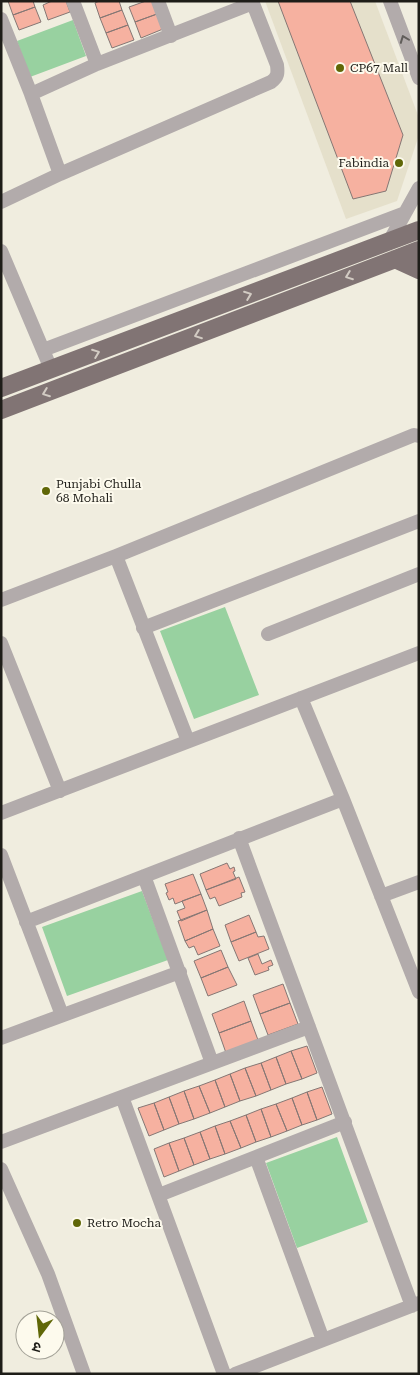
<svg xmlns="http://www.w3.org/2000/svg" width="420" height="1375" font-family="'Roboto Serif','Noto Sans Devanagari',serif">
<rect width="100%" height="100%" fill="#f0eddf"/>
<path fill="#e5e0cb" d="M265,1H375L419,118V135L397,201L346,219Z"/>
<path fill="#98d1a0" d="M73,20L86,56L30,77L17,41Z
M225,607L259,695L194,719L160,631Z
M142,891L168,960L67,996L42,927Z
M337,1137L368,1222L297,1248L266,1163Z"/>
<path fill="#f6b1a0" stroke="#857774" d="M8,1H33L35,7L13,15Z
M52,1H66L70,12L48,20L43,5Z
M99,1H119L122,10L100,18L95,3Z
M146,1H152L157,14L135,22L129,7Z
M278,1H350L403,135L386,191L353,199Z
M35,7L41,22L19,30L13,15Z
M122,10L128,25L106,33L100,18Z
M157,14L163,29L141,38L135,22Z
M128,25L134,40L112,48L106,33Z
M227,863L230,869L234,867L235,871L233,872L236,879L206,890L200,874Z
M193,874L201,894L175,904L173,898L169,900L166,893L168,892L165,884Z
M239,877L245,892L241,893L242,897L219,906L215,897L210,899L206,890Z
M201,894L207,910L181,921L177,911L185,908L182,901Z
M207,910L213,929L185,941L178,921Z
M249,915L256,932L231,942L225,925Z
M213,929L220,946L198,955L194,946L189,948L185,941Z
M256,932L258,937L264,936L269,949L239,961L231,942Z
M221,950L228,967L201,978L194,961Z
M258,954L262,964L271,960L273,965L268,967L269,970L255,975L248,958Z
M228,967L237,985L208,996L201,978Z
M283,984L290,1003L260,1014L253,995Z
M244,1001L251,1021L219,1033L212,1014Z
M290,1003L298,1024L268,1035L260,1014Z
M251,1021L258,1040L226,1053L219,1033Z
M307,1046L317,1073L302,1079L291,1051Z
M291,1051L302,1079L286,1084L276,1057Z
M276,1057L286,1084L271,1090L261,1063Z
M261,1063L271,1090L256,1096L245,1068Z
M245,1068L256,1096L240,1101L230,1074Z
M230,1074L240,1101L225,1107L215,1080Z
M215,1080L225,1107L210,1113L199,1086Z
M199,1086L210,1113L194,1119L184,1091Z
M322,1087L332,1114L317,1120L307,1092Z
M184,1091L194,1119L179,1124L169,1097Z
M307,1092L317,1120L302,1125L292,1098Z
M169,1097L179,1124L164,1130L154,1103Z
M292,1098L302,1125L287,1131L276,1104Z
M154,1103L164,1130L149,1136L138,1108Z
M276,1104L287,1131L271,1137L261,1109Z
M261,1109L271,1137L256,1142L246,1115Z
M246,1115L256,1142L241,1148L230,1121Z
M230,1121L241,1148L225,1154L215,1126Z
M215,1126L225,1154L210,1159L200,1132Z
M200,1132L210,1159L194,1165L184,1138Z
M184,1138L194,1165L179,1171L169,1143Z
M169,1143L179,1171L164,1177L154,1149Z"/>
<g fill="none" stroke-linecap="round" stroke-linejoin="round">
<path stroke="#b2abab" stroke-width="14" d="M73,1L97,64
M158,1L171,36
M390,1L419,78
M1,19L31,94L60,174
M31,94L97,64L253,3
M1,202L60,174L271,82C278,77 278,73 277,65L252,1
M389,242L419,188
M1,251L51,369
M43,350L405,213
M116,556L188,741
M1,600L116,556L414,435L419,436
M143,628L419,521
M268,634L419,574
M1,643L60,791
M301,698L343,799L419,992
M1,813L419,653
M239,838L412,1306
M1,855L62,1015
M144,876L212,1063
M381,896L419,882
M26,922L343,799
M1,1038L180,972
M122,1097L224,1374
M1,1142L309,1027
M256,1157L323,1340
M1,1169L48,1274L84,1374
M159,1195L345,1122
M235,1374L419,1303"/>
<path stroke="#817474" stroke-width="18" d="M395,259L419,270
M1,388L419,230
M1,410L419,250"/>
</g>
<defs><path id="oneway-chevron" d="M-2-3.5L2.5 0L-2 3.5" fill="none" stroke-width="1.6" stroke-linecap="round" stroke-linejoin="round" transform="scale(1.25)"/></defs>
<use stroke="#615d5a" href="#oneway-chevron" transform="translate(404 39) rotate(-111)"/>
<g stroke="#d2cbc3">
<use href="#oneway-chevron" transform="translate(349 276) rotate(159)"/>
<use href="#oneway-chevron" transform="translate(248 295) rotate(-21)"/>
<use href="#oneway-chevron" transform="translate(198 335) rotate(159)"/>
<use href="#oneway-chevron" transform="translate(96 353) rotate(-21)"/>
<use href="#oneway-chevron" transform="translate(46 393) rotate(159)"/>
</g>
<g fill="#606707" stroke="#fdfaed" stroke-width="2">
<circle cx="340" cy="68" r="5"/>
<circle cx="399" cy="163" r="5"/>
<circle cx="46" cy="491" r="5"/>
<circle cx="77" cy="1223" r="5"/>
</g>
<g text-anchor="middle" dominant-baseline="central" stroke-width="4" stroke-linejoin="round" paint-order="stroke">
<g font-size="12" fill="#1e1d18" stroke="#fdfaed" text-anchor="start">
<text x="350" y="68">CP67 Mall</text>
<text x="389" y="163" text-anchor="end">Fabindia</text>
<text x="56" y="484">Punjabi Chulla<tspan x="56" dy="14">68 Mohali</tspan></text>
<text x="87" y="1223">Retro Mocha</text>
</g>
</g>
<rect width="420" height="1375" fill="none" stroke="#1e1d18" stroke-width="5"/>
<g transform="translate(40 1335) rotate(195)"><circle r="24" fill="#fdfaed" stroke="#a4a298"/>
<path d="M0-4L9 19L0 12L-9 19Z" fill="#606707"/>
<text y="-8" font-size="14" font-weight="bold" text-anchor="middle" fill="#1e1d18">उ</text>
</g>
</svg>
